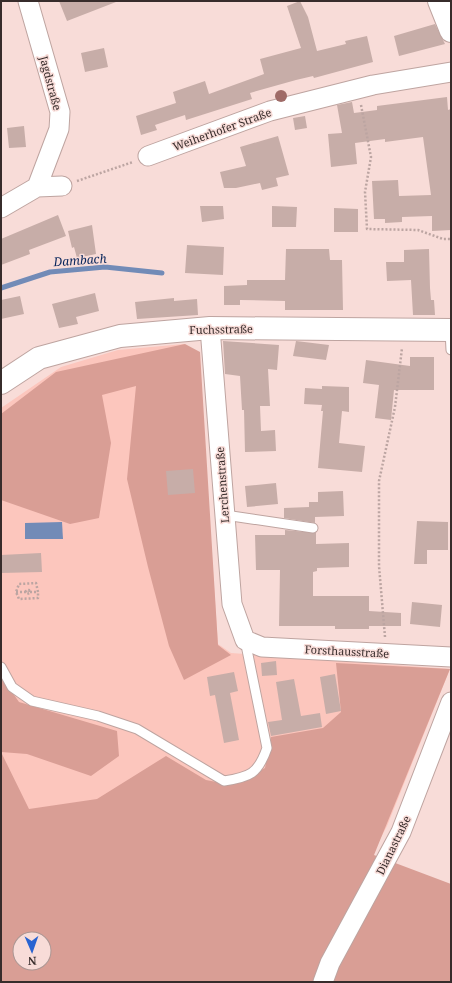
<svg xmlns="http://www.w3.org/2000/svg" width="452" height="983" font-family="'Noto Serif',serif">
<rect width="100%" height="100%" fill="#f8dcd8"/>
<path fill="#fcc6bd" fill-rule="evenodd" d="M184,344L198,353L218,644L231,653L450,669L387,826L305,982H1V408L61,367L118,350ZM20,939H44V963H20Z"/>
<path fill="#d99e95" fill-rule="evenodd" d="M185,344L200,352L218,645L231,655L184,680L169,646L148,567L127,479L136,386L102,395L111,443L99,518L70,524L1,500V414L56,372Z
M336,663L450,669L374,855L451,884V982H1V676L19,702L117,731L119,756L91,776L27,754L1,752L29,809L97,799L166,756L206,780L232,785L265,768L271,737L323,728L341,712ZM20,939H44V963H20Z"/>
<path fill="#728bb7" d="M62,522L63,539H25V523Z"/>
<g fill="none" stroke-linecap="round" stroke-linejoin="round">
<path stroke="#728bb7" stroke-width="5" d="M1,288L50,272L105,267L162,273"/>
</g>
<path fill="#c7ada8" d="M59,1H115L116,2L67,21Z
M300,1L308,17L317,51L346,44L345,41L367,36L373,62L314,78L313,76L296,80L250,93L252,99L186,120L185,115L155,125L157,130L141,135L136,116L176,103L173,92L205,81L209,94L264,74L260,59L301,48L287,6Z
M435,24L445,44L399,56L394,36Z
M104,48L108,67L85,72L81,53Z
M447,97L448,110L451,109V230L432,231V216L402,217V222L385,223V219H374L372,181L398,180L399,196L431,195L423,137L385,142V139L355,143L357,164L331,167L328,134L342,133L337,105L352,102L354,113L377,110V106Z
M305,116L307,128L295,130L293,118Z
M24,126L26,147L9,148L7,128Z
M278,136L289,175L276,178L278,186L262,190L260,183L236,188H224L220,172L246,166L240,147Z
M200,206H223L224,219L202,222Z
M272,206L297,207L296,227H272Z
M334,208L358,209V232H334Z
M58,215L66,236L29,250L30,254L1,265V239Z
M92,225L96,254L77,258L74,247L72,248L68,231Z
M187,245L224,247L223,275L185,273Z
M286,249H329L330,260H342L343,310H285V301L240,300V305H224V286L247,285V280H285Z
M429,249L430,288L431,300H434L435,315H413L411,280L387,281L386,262H404V250Z
M95,293L99,311L76,317L78,324L59,328L52,304Z
M20,296L24,314L1,319V300Z
M174,298V301L197,299L198,315L137,319L135,302Z
M223,341L279,345L277,370L268,369L270,406H260L261,431L275,430L276,451L245,452L244,410H242L240,376L225,374Z
M296,341L329,345L326,360L293,356Z
M410,357H434V390H394L391,420L375,418L379,385L363,383L366,360L410,366Z
M322,386L349,387V412L342,411L339,443L365,446L362,472L318,468L323,411H321L322,405L304,404L305,388L322,389Z
M193,469L195,493L168,495L166,471Z
M276,483L278,504L247,507L245,486Z
M343,491L344,516L315,517V523L284,518V508L309,507V502H318V492Z
M417,521L448,522V550H427V564H414Z
M285,530L316,533V544L349,543V567L317,568V571L313,572V596H369V611L401,613V626H369V629H335V626H279L280,570H256L255,535H285Z
M41,553L42,572L1,573V555Z
M412,602L442,605L440,627L410,624Z
M276,661L277,675L262,676L261,663Z
M234,672L238,691L230,693L239,740L224,743L215,695L210,696L207,677Z
M335,674L341,711L326,714L320,677Z
M294,679L301,716L320,713L322,727L271,736L268,722L282,720L276,682Z"/>
<g fill="none" stroke-linecap="round" stroke-linejoin="round">
<g stroke="#bea4a0" stroke-width="11">
<path id="lane" d="M450,330L451,350
M225,515L313,528
M1,667L12,687L32,701L98,716L137,729L224,781C250,777 258,774 267,748L245,640"/>
</g>
<g stroke="#bea4a0" stroke-width="21">
<path id="street" d="M28,1L60,112L59,129L37,187
M148,156L270,111L373,85L451,72
M1,208L37,187L62,186
M210,328L232,604L245,640L262,647L451,657
M323,982L330,963L401,832L451,702"/>
</g>
<g stroke="#bea4a0" stroke-width="24">
<path id="secondary" d="M439,1L451,31
M1,383L39,358L120,336L210,328L451,330"/>
</g>
<path stroke="#bca5a2" stroke-width="2.5" stroke-dasharray="2 2" stroke-linecap="butt" d="M361,105L371,157L365,192L367,229L418,230L443,239H451
M77,181L133,162
M29,590L30,593L27,594L26,591Z
M16,592H26
M30,592H38L36,583L19,584L16,592L19,599L38,598V592
M385,637L379,566V481L395,407L402,348"/>
<use href="#lane" stroke="#fff" stroke-width="9"/>
<use href="#street" stroke="#fff" stroke-width="19"/>
<use href="#secondary" stroke="#fff" stroke-width="22"/>
</g>
<circle fill="#9f6b67" cx="281" cy="96" r="6"/>
<g text-anchor="middle" dominant-baseline="central" stroke-width="3" stroke-linejoin="round" paint-order="stroke">
<g font-size="11" fill="#372c2b" stroke="#f8dcd8">
<text transform="translate(51 83) rotate(75)">Jagdstraße</text>
<text transform="translate(222 129) rotate(-20)">Weiherhofer Straße</text>
<text transform="translate(221 329) rotate(-1)">Fuchsstraße</text>
<text transform="translate(222 485) rotate(-94)">Lerchenstraße</text>
<text transform="translate(347 651) rotate(3)">Forsthausstraße</text>
<text transform="translate(393 845) rotate(-64)">Dianastraße</text>
</g>
<g font-size="12" font-style="italic" fill="#08255b" stroke="#f8dcd8">
<text transform="translate(80 260) rotate(-4)">Dambach</text>
</g>
</g>
<rect width="452" height="983" fill="none" stroke="#372c2b" stroke-width="4"/>
<g transform="translate(32 951) rotate(178)"><circle r="19" fill="#f8dcd8" stroke="#ab9693"/>
<path d="M0-3L7 15L0 10L-7 15Z" fill="#2963d1"/>
<text y="-6" font-size="11" font-weight="bold" text-anchor="middle" fill="#372c2b">N</text>
</g>
</svg>
